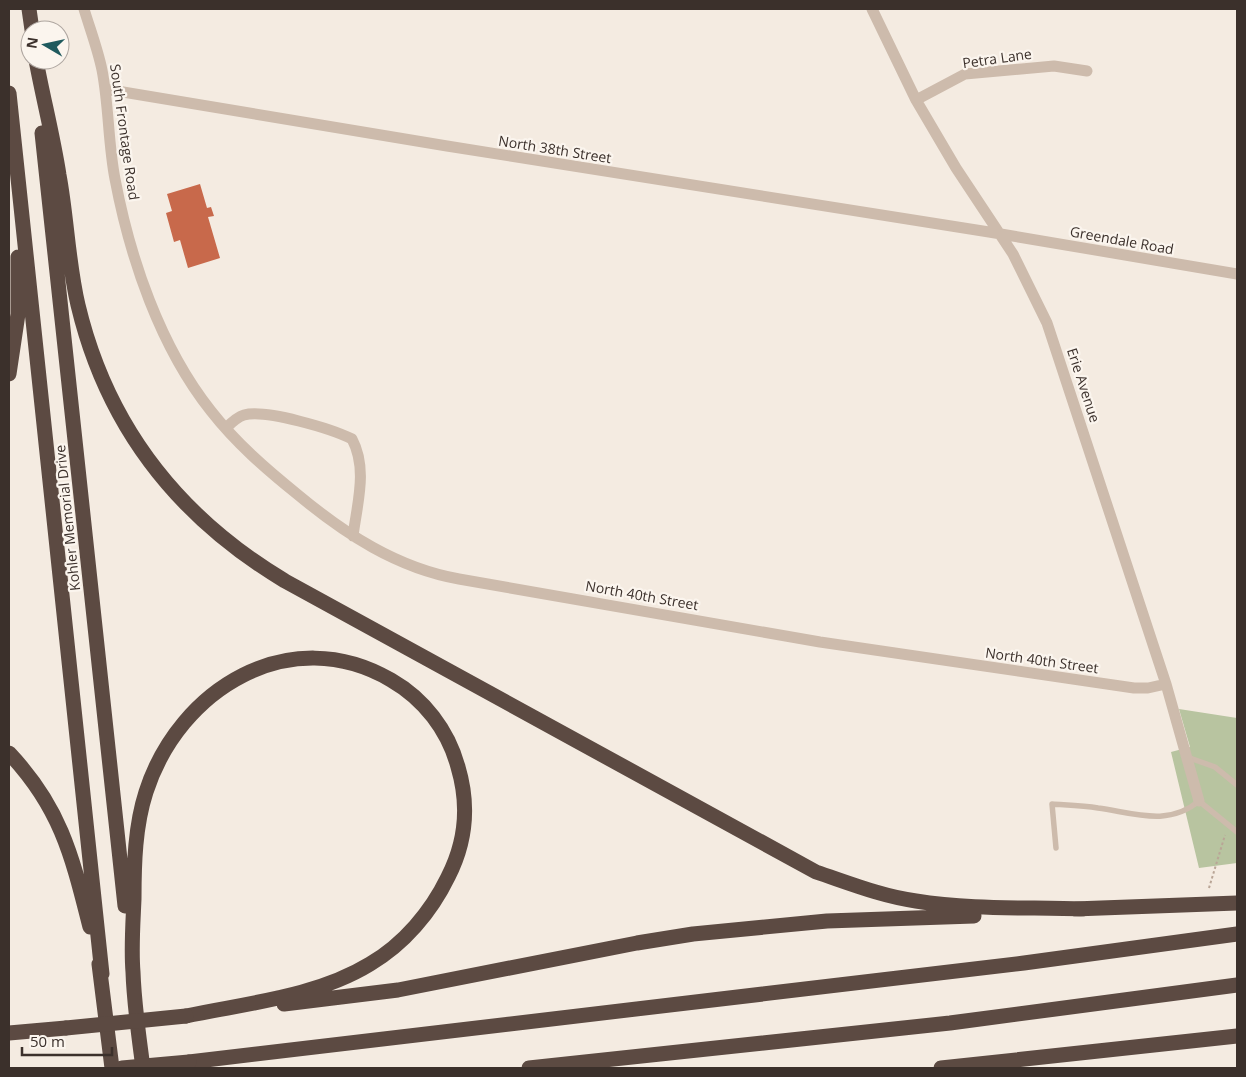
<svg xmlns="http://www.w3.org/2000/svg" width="1246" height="1077" font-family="'Open Sans',sans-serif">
<rect width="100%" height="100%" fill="#f4ebe1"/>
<path fill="#b8c4a0" d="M1179,709L1237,718V863L1199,868L1171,752L1190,747Z"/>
<path fill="#c8694b" d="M200,184L207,208L211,207L214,216L208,217L220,258L188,268L180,240L174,242L166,213L172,211L167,194Z"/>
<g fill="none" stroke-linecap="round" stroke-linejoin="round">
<path stroke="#b9a596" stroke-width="2" stroke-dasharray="2.5 2.5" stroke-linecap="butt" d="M1209,888L1225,835"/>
<path stroke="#cdbbac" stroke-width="5.5" d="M1187,757L1215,767L1237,785
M1056,848L1052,804C1067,805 1083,805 1098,808C1134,813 1168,827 1199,801L1237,832"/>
<path stroke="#cdbbac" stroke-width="11" d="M84,9C90,29 98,50 102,70C109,106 108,143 115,179C130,258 160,347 211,411C236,443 266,469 297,494C345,534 397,568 459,579L820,642L1134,688H1148L1166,684
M872,9L916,100L956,168L1013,254L1047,323L1166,684L1199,801
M105,89L447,146L989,232L1237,274
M916,100L965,74L1054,66L1087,71
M226,428C231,423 237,417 244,415C266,409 332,429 352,439C368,469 357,504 353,536"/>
<path stroke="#5c4a42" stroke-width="15" d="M29,9L32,30
M36,60C43,98 53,136 59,175C67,218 68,263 78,305C107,427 178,517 285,581L816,872C849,883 881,896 916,901C971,910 1028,907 1084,909
M9,93L102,974
M42,133L125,906
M9,374L18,314V257
M9,753C61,808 72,856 90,927
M1074,909L1237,903
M99,964L112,1068
M284,1004L398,990L637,943L693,934L827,921L974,916
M9,1033L66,1028
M189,1062L1024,963L1237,934
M143,1068C139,1037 134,1004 133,972C131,948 133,923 134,899C134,864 135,826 146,792C179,689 290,621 391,680C424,699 448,730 458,767C469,804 466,842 448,877C431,912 404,944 370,964C316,997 247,1003 186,1016
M529,1068L950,1023L1237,985
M941,1068L1237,1036"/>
<path stroke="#5c4a42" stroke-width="15" d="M66,1028L186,1016
M122,1068L189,1062"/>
</g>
<g text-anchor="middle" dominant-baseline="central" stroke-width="4.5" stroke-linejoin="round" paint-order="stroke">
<g font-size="14" fill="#3b302b" stroke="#fbf5ee">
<text transform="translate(997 58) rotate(-8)">Petra Lane</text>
<text transform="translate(125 132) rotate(82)">South Frontage Road</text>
<text transform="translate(555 149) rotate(9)">North 38th Street</text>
<text transform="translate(1122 240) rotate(10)">Greendale Road</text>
<text transform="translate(1084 385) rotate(72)">Erie Avenue</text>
<text transform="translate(67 518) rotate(-96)">Kohler Memorial Drive</text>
<text transform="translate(642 595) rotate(10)">North 40th Street</text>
<text transform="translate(1042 660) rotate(8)">North 40th Street</text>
</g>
</g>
<rect width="1246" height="1077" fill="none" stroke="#3b302b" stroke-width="20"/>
<g transform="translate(45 45) rotate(279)"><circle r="24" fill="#fbf5ee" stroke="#aea6a0"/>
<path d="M0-4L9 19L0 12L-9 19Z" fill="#1f5a5e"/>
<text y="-8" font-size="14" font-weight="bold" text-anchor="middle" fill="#3b302b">N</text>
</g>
<path d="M22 1047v8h90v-8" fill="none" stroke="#3b302b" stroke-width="2.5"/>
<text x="30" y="1047" font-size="15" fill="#3b302b" stroke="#fbf5ee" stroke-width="4" paint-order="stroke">50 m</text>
</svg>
